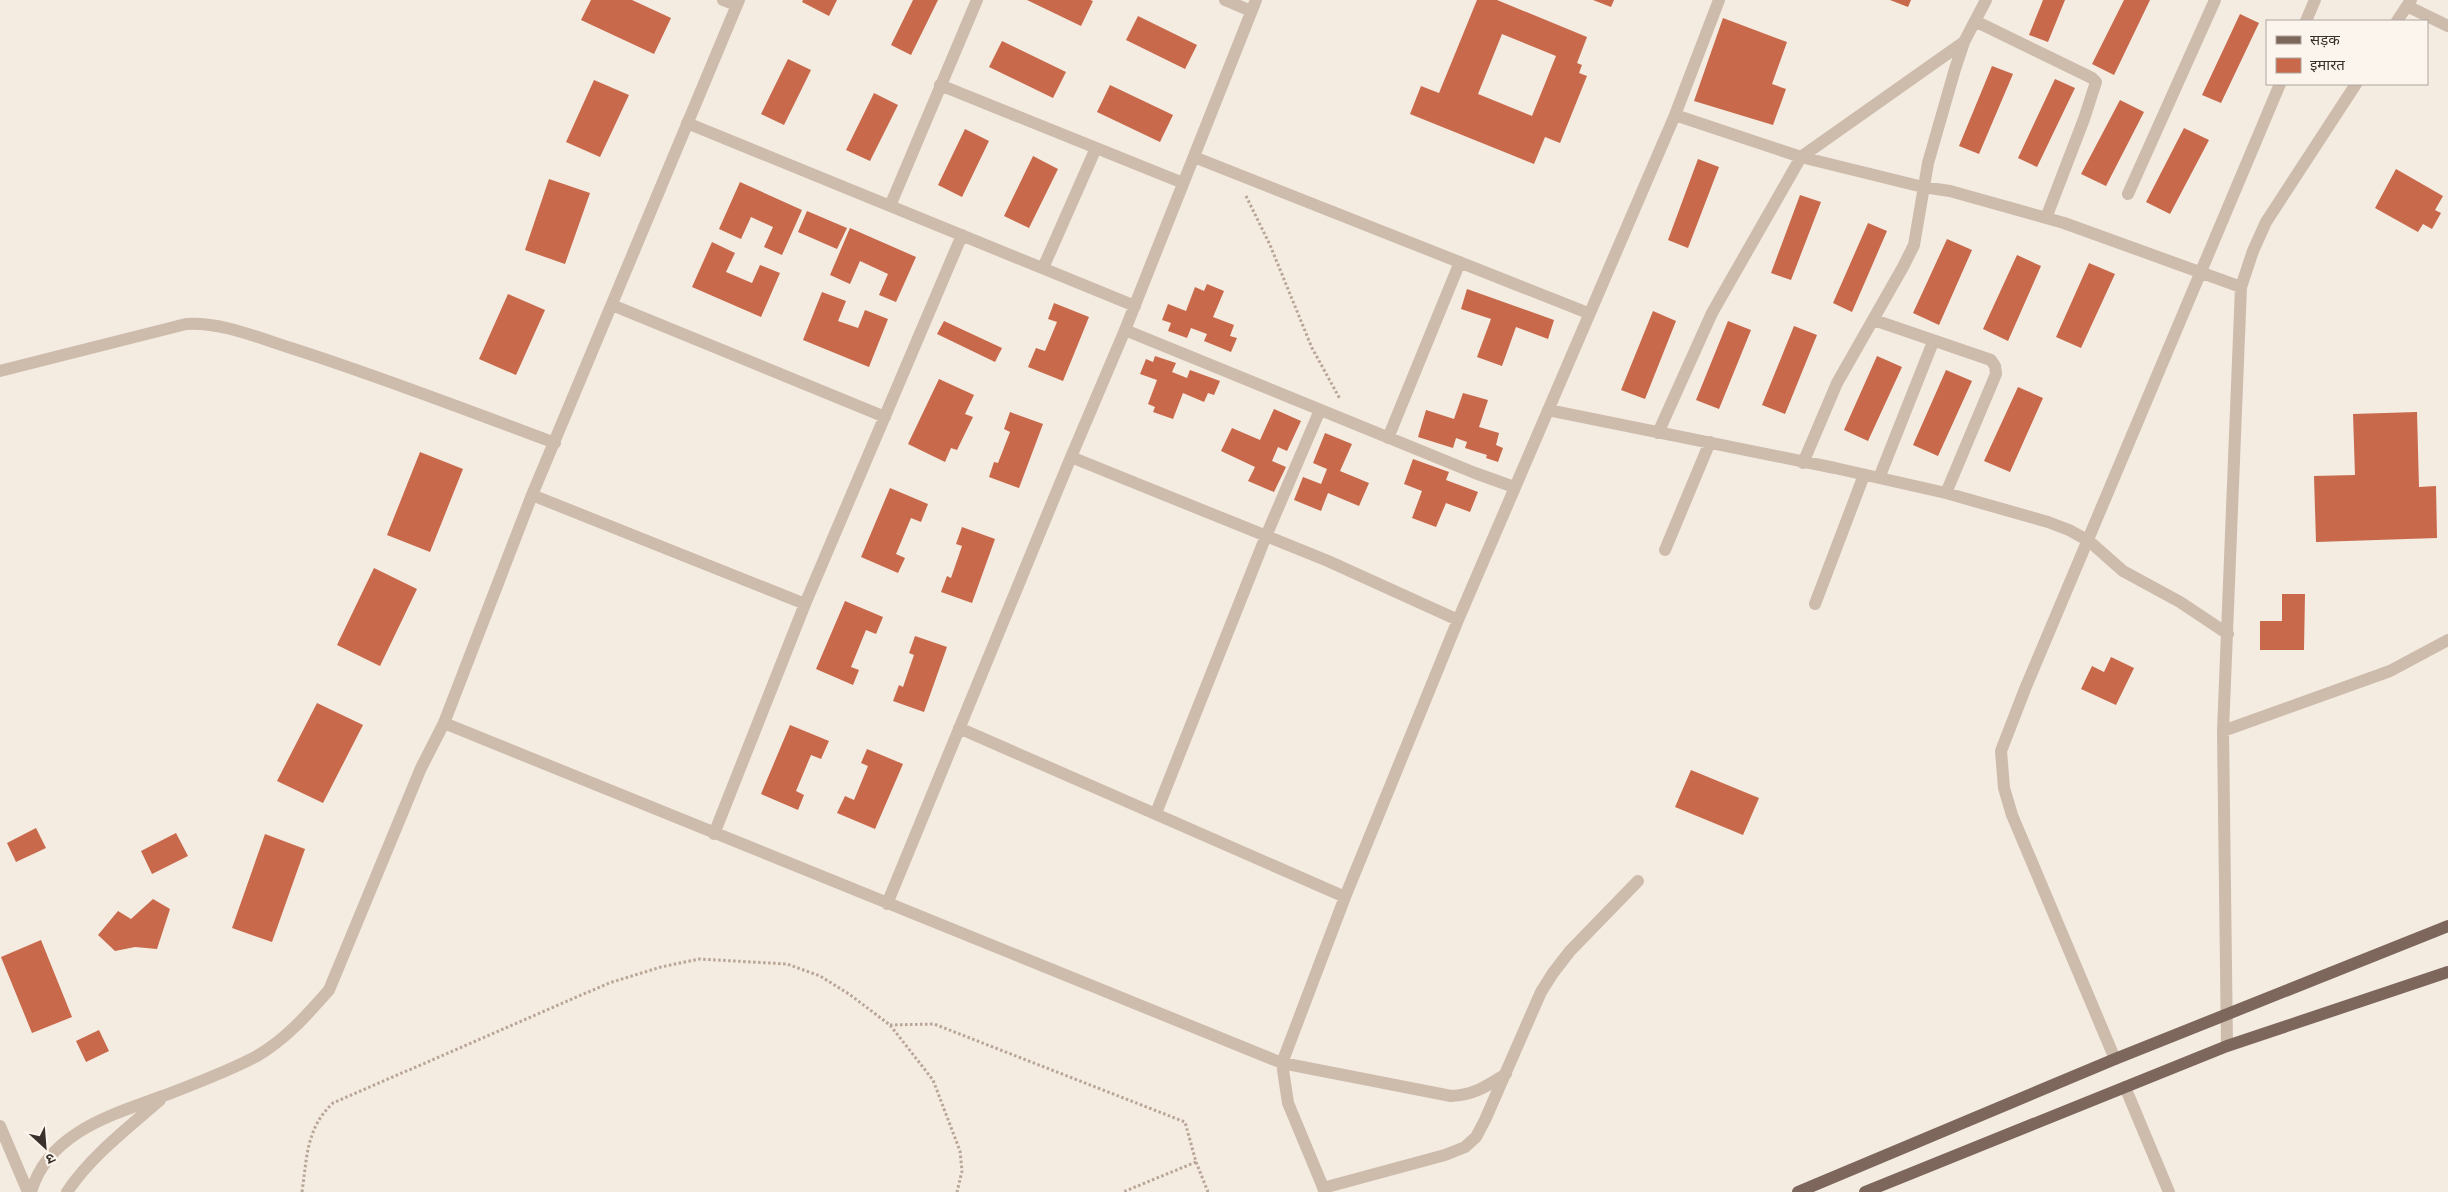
<svg xmlns="http://www.w3.org/2000/svg" width="2448" height="1192" font-family="'Noto Sans','Noto Sans Devanagari',sans-serif">
<rect width="100%" height="100%" fill="#f4ebe1"/>
<path fill="#c8694b" fill-rule="evenodd" d="M591,0H632L671,18L654,54L581,20Z
M803,0H837L829,16L802,2Z
M913,0H938L911,55L891,45Z
M1027,0H1090L1093,1L1081,26Z
M1477,0H1497L1587,37L1577,63L1582,65L1579,73L1587,76L1560,143L1545,137L1534,164L1410,114L1421,86L1439,93ZM1502,34L1556,56L1532,116L1478,94Z
M1593,0H1614L1611,7Z
M1890,0H1911L1908,7Z
M2043,0H2065L2048,42L2029,35Z
M2124,0H2150L2114,75L2092,64Z
M2240,14L2259,23L2221,103L2202,95Z
M1138,16L1197,45L1185,69L1126,40Z
M1723,18L1787,42L1772,84L1786,89L1773,125L1694,101Z
M1002,41L1066,72L1053,98L989,67Z
M788,59L811,70L784,125L761,114Z
M1992,66L2013,74L1979,154L1959,146Z
M2055,79L2075,88L2037,167L2018,158Z
M594,80L629,95L600,157L566,142Z
M1110,85L1173,115L1160,142L1097,112Z
M874,93L898,105L870,161L846,150Z
M2120,100L2144,112L2106,186L2081,174Z
M2184,128L2209,140L2170,214L2146,202Z
M965,129L989,141L962,197L938,185Z
M1033,156L1058,169L1029,228L1004,216Z
M1698,159L1719,167L1688,248L1668,240Z
M2396,169L2443,196L2435,210L2441,213L2432,229L2423,224L2418,232L2375,208Z
M549,179L590,193L565,264L525,250Z
M740,182L802,210L782,255L764,247L773,227L751,217L741,239L719,229Z
M1800,195L1821,202L1791,280L1771,273Z
M807,211L847,228L837,249L798,232Z
M1868,223L1887,231L1852,312L1833,303Z
M850,228L916,257L896,302L879,295L888,274L860,261L850,284L830,275Z
M1947,239L1972,250L1939,325L1913,313Z
M712,242L735,253L726,272L752,283L760,265L780,273L761,317L692,287Z
M2017,255L2041,266L2008,341L1983,329Z
M2089,263L2115,274L2081,348L2056,337Z
M1207,284L1224,291L1213,317L1234,325L1230,336L1237,338L1231,352L1204,341L1207,334L1191,328L1187,338L1168,331L1171,323L1162,320L1168,304L1186,311L1195,287L1204,291Z
M1467,289L1554,320L1548,339L1516,327L1502,366L1477,357L1491,319L1461,309Z
M822,292L846,301L838,321L858,328L865,310L888,319L869,367L803,340Z
M508,294L545,310L516,375L479,359Z
M1054,303L1089,317L1063,381L1028,367L1036,348L1045,351L1057,322L1048,319Z
M1653,311L1676,321L1645,399L1621,390Z
M944,321L1002,348L995,362L937,334Z
M1728,321L1751,330L1719,409L1696,400Z
M1794,326L1817,335L1785,414L1762,405Z
M1155,356L1176,363L1172,372L1187,378L1190,370L1220,381L1214,395L1208,393L1204,402L1183,393L1173,419L1153,412L1155,407L1148,404L1157,380L1140,374L1146,359L1153,362Z
M1877,356L1902,367L1868,441L1844,430Z
M1946,370L1972,381L1938,456L1913,445Z
M939,379L974,395L965,414L973,417L957,450L951,448L945,462L908,444Z
M2018,387L2043,398L2010,472L1984,461Z
M1463,393L1488,400L1479,427L1499,433L1496,445L1503,448L1498,462L1486,458L1487,455L1465,448L1467,442L1456,438L1453,448L1418,437L1426,410L1454,419Z
M1274,409L1301,421L1287,451L1278,447L1272,461L1286,467L1274,492L1248,481L1255,467L1221,451L1232,428L1260,440Z
M1010,412L1043,424L1019,488L989,477L994,462L998,463L1010,432L1004,429Z
M2417,412L2419,487L2436,486L2437,538L2316,542L2314,476L2355,475L2353,414Z
M1325,433L1352,444L1340,471L1369,483L1359,506L1328,493L1321,511L1294,500L1303,477L1321,484L1327,469L1313,463Z
M420,452L463,469L430,552L387,535Z
M1413,459L1449,472L1446,480L1478,492L1470,512L1446,503L1436,527L1412,518L1422,491L1404,484Z
M890,488L928,504L921,522L911,518L896,554L905,558L898,573L861,557Z
M962,527L995,539L972,603L941,592L947,576L951,578L962,546L956,544Z
M374,568L417,589L380,666L337,645Z
M2282,594H2305L2304,650H2260V621H2282Z
M845,601L883,617L876,634L866,630L851,667L859,670L853,685L816,669Z
M915,636L947,647L924,712L893,701L899,685L903,687L914,655L909,653Z
M2111,657L2134,668L2116,705L2081,689L2092,666L2104,672Z
M317,703L363,725L323,803L277,781Z
M790,725L829,741L821,759L811,755L796,791L804,795L798,810L761,794Z
M867,749L903,764L875,829L837,813L845,796L854,800L868,766L861,763Z
M1691,770L1759,798L1743,835L1675,807Z
M36,828L46,848L16,862L7,843Z
M176,833L188,856L152,874L141,851Z
M265,834L305,849L272,942L232,928Z
M153,899L170,909L157,949L135,947L115,951L98,935L118,911L131,919Z
M41,940L72,1017L32,1033L1,957Z
M99,1030L109,1051L86,1062L76,1041Z"/>
<g fill="none" stroke-linecap="round" stroke-linejoin="round">
<path stroke="#b9a596" stroke-width="3" stroke-dasharray="2.5 2.5" stroke-linecap="butt" d="M1246,196L1270,245L1312,348L1340,399
M890,1025L934,1024L1185,1122L1196,1162L1123,1192
M1196,1162L1208,1192
M302,1192C307,1158 306,1128 333,1103L609,983L661,967L699,959L787,964L820,976L849,994L890,1025L933,1080L960,1151L962,1171L957,1192"/>
<path stroke="#cdbbac" stroke-width="12" d="M723,0L736,5
M1225,0L1251,11
M1256,0L1125,330L1475,473L1514,487
M2407,6L2448,26
M1975,21L2092,78L2096,82L2084,119L2046,218
M2306,21L2315,0
M2397,21L2411,0
M940,85L1183,183
M1675,115L1801,157L1923,187L1950,191L2064,223L2241,287
M687,123L1135,306
M1194,157L1588,313
M2128,194L2215,0
M890,206L977,0
M1043,268L1096,148
M612,305L885,417
M1874,320L1991,360L1995,366L1996,374L1946,493
M1125,330L1071,457L1328,561L1458,620
M0,371L186,324C224,322 261,339 297,350C384,378 469,411 555,443
M1548,410L1835,468L1946,493L2048,522L2069,530L2089,541L2123,571L2180,602L2228,634
M1658,433L1712,313L1801,157L1964,42
M1388,438L1460,262
M1803,463L1837,383L1903,267L1914,245L1928,163L1955,69L1964,42L1986,0
M1879,478L1933,342
M532,495L805,604
M1665,550L1710,442
M1815,604L1864,475
M444,723L1282,1063L1451,1096C1474,1095 1487,1086 1506,1074
M959,728L1345,897
M2223,731L2390,671L2448,640
M1156,813L1266,536L1320,410
M714,834L805,604L962,235
M887,904L1071,457
M2227,1046L2223,731L2241,287L2253,251L2266,222L2356,84
M2115,1059L2012,815L2004,788L2001,751L2025,689L2280,84
M2125,1087L2169,1192
M0,1126L28,1192
M1323,1188L1445,1155L1465,1147L1476,1137L1485,1120L1541,992L1553,973L1570,951L1638,881
M31,1192C48,1133 111,1115 163,1096C194,1084 227,1072 257,1056C286,1039 307,1015 329,990L421,768L444,723L532,495L739,0
M67,1192C91,1156 128,1128 160,1100
M1325,1192L1288,1103L1282,1063L1345,897L1458,620L1675,115L1719,0"/>
<path stroke="#7d675c" stroke-width="12" d="M1798,1192L2115,1059L2448,926
M1865,1192L2227,1046L2448,972"/>
</g>
<rect x="2266" y="20" width="162" height="65" fill="#fbf5ee" stroke="#aea6a0"/>
<rect x="2276" y="36" width="25" height="8" fill="#7d675c" stroke="#aea6a0"/>
<text x="2310" y="45" font-size="15" fill="#3b302b">सड़क</text>
<rect x="2276" y="58" width="25" height="15" fill="#c8694b" stroke="#aea6a0"/>
<text x="2310" y="70" font-size="15" fill="#3b302b">इमारत</text>
<g transform="translate(45 1147) rotate(154)" stroke="#fbf5ee" stroke-width="4" paint-order="stroke">
<path d="M0-4L9 19L0 12L-9 19Z" fill="#3b302b"/>
<text y="-8" font-size="14" font-weight="bold" text-anchor="middle" fill="#3b302b">उ</text>
</g>
</svg>
